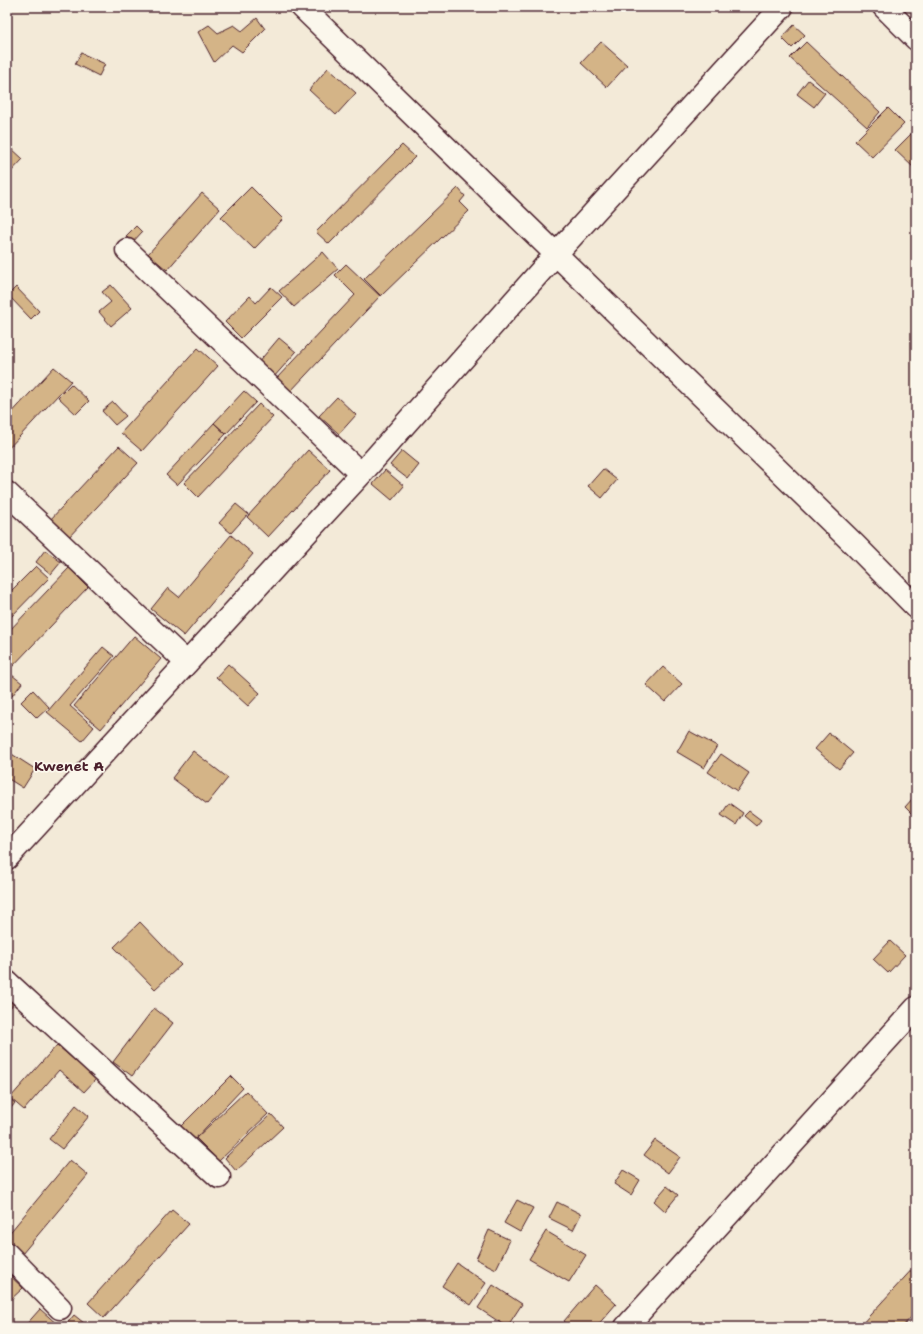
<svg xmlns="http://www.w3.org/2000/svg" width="923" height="1334" font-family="'Shantell Sans',sans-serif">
<rect width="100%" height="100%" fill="#f3ead8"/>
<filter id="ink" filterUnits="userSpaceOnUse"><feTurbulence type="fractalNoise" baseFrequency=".025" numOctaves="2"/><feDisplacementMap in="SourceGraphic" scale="8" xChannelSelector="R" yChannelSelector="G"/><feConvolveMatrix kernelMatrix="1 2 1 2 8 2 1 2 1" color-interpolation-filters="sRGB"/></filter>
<g filter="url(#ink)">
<path fill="#d4b487" stroke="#4a1f2b" d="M257,18L265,29L242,52L232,45L214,62L198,32L209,25L218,33L234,25L242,31Z
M794,25L805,35L792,48L782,38Z
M601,42L627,65L607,87L581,63Z
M806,42L880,112L867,127L790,58Z
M81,53L105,64L99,76L75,64Z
M328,68L356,93L336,115L309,90Z
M808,80L825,93L814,107L797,94Z
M888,108L904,124L872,157L855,141Z
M916,129V167L914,168L895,150Z
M402,145L415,157L329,244L316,232Z
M10,147L23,159L7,176V150Z
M251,187L283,219L254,249L221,217Z
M458,188L465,196L460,202L469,211L381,296L364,279Z
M202,193L220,209L167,270L148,254Z
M136,226L142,232L132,243L126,236Z
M323,252L338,269L294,307L279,291Z
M346,264L380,296L290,392L276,379L355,295L335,275Z
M111,285L132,308L111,326L99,312L111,302L102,292Z
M16,287L39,311L31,319L8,295Z
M271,287L282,297L241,338L225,322L250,296L256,303Z
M279,338L296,352L273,378L257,364Z
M198,348L218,366L142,451L121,433Z
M54,367L71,381L7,450V418Z
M71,384L89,401L76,414L58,397Z
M244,391L256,402L226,434L214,423Z
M337,397L356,415L339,434L319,416Z
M113,402L126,416L115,425L102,411Z
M259,404L273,417L198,497L184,483Z
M214,423L226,434L177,485L166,475Z
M119,446L138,463L68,538L49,521Z
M308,450L330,470L268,537L247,517Z
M402,451L419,465L408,479L390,465Z
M603,469L617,480L602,498L588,486Z
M385,470L404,486L392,500L373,484Z
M236,504L248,514L231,533L219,523Z
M231,535L253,554L184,636L151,609L168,588L179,597Z
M45,550L61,562L51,574L36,562Z
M36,566L49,578L7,621V595Z
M69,568L88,587L11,668L7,665V633Z
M134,636L161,659L101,729L74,706Z
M103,647L114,656L70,706L94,727L82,741L47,712Z
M228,664L260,693L248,706L216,677Z
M663,667L682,684L665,702L646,685Z
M7,671L22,683L12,696L7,691Z
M33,690L49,707L37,718L21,702Z
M689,731L717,746L704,768L677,752Z
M829,733L853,753L839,769L815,749Z
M7,751L35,769L23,788L7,778Z
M193,751L228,778L207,804L172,778Z
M721,754L749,773L737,791L708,772Z
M913,798L916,800V811L913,815L905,807Z
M729,803L743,813L736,825L721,815Z
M749,811L761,820L756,826L744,816Z
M140,922L181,965L155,989L114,947Z
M890,941L905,955L888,973L873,959Z
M7,990L18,999L7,1011Z
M154,1008L173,1023L132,1076L113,1062Z
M57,1045L96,1079L84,1092L59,1070L24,1110L10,1098Z
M231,1076L243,1088L194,1140L180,1127Z
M246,1091L268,1114L219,1161L196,1138Z
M7,1097L15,1103L7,1113Z
M76,1105L89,1116L62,1149L49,1139Z
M271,1114L283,1127L236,1171L225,1158Z
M655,1140L680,1157L668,1173L644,1155Z
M70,1160L88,1175L22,1254L7,1242V1236Z
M623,1170L640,1180L631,1195L614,1184Z
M667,1186L678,1195L665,1211L654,1201Z
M517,1200L533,1208L520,1232L504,1223Z
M557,1202L581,1214L573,1230L549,1218Z
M172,1210L189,1224L104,1318L88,1303Z
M489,1230L510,1240L496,1269L476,1259Z
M546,1231L586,1255L569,1282L529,1259Z
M457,1263L486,1283L471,1305L442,1286Z
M916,1265V1312L902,1327H859Z
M7,1273L23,1288L7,1303Z
M493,1285L522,1304L507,1327L478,1308Z
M595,1285L616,1304L596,1327H570L564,1321Z
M40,1309L58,1325L56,1327H24Z
M74,1315L89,1327H64Z
M916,1317V1327H907Z"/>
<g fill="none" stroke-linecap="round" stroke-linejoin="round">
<g stroke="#4a1f2b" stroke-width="25">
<path id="minor" d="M302,7L855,545L916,607
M884,7L916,39
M127,250L361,474
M7,493L187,663
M7,858L361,474L555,255L782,7
M7,982L219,1177
M7,1254L60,1308
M626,1327L916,1008"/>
</g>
<use href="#minor" stroke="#fbf7ec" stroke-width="22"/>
</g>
</g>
<g text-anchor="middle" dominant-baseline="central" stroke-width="3.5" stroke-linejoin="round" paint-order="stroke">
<g font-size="14" font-weight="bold" fill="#4a1f2b" stroke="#fbf7ec">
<text x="69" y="766">Kwenet A</text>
</g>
</g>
<rect width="923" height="1334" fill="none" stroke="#fbf7ec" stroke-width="24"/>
<rect x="12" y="12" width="899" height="1310" fill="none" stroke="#4a1f2b" stroke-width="1.5" filter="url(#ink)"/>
</svg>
